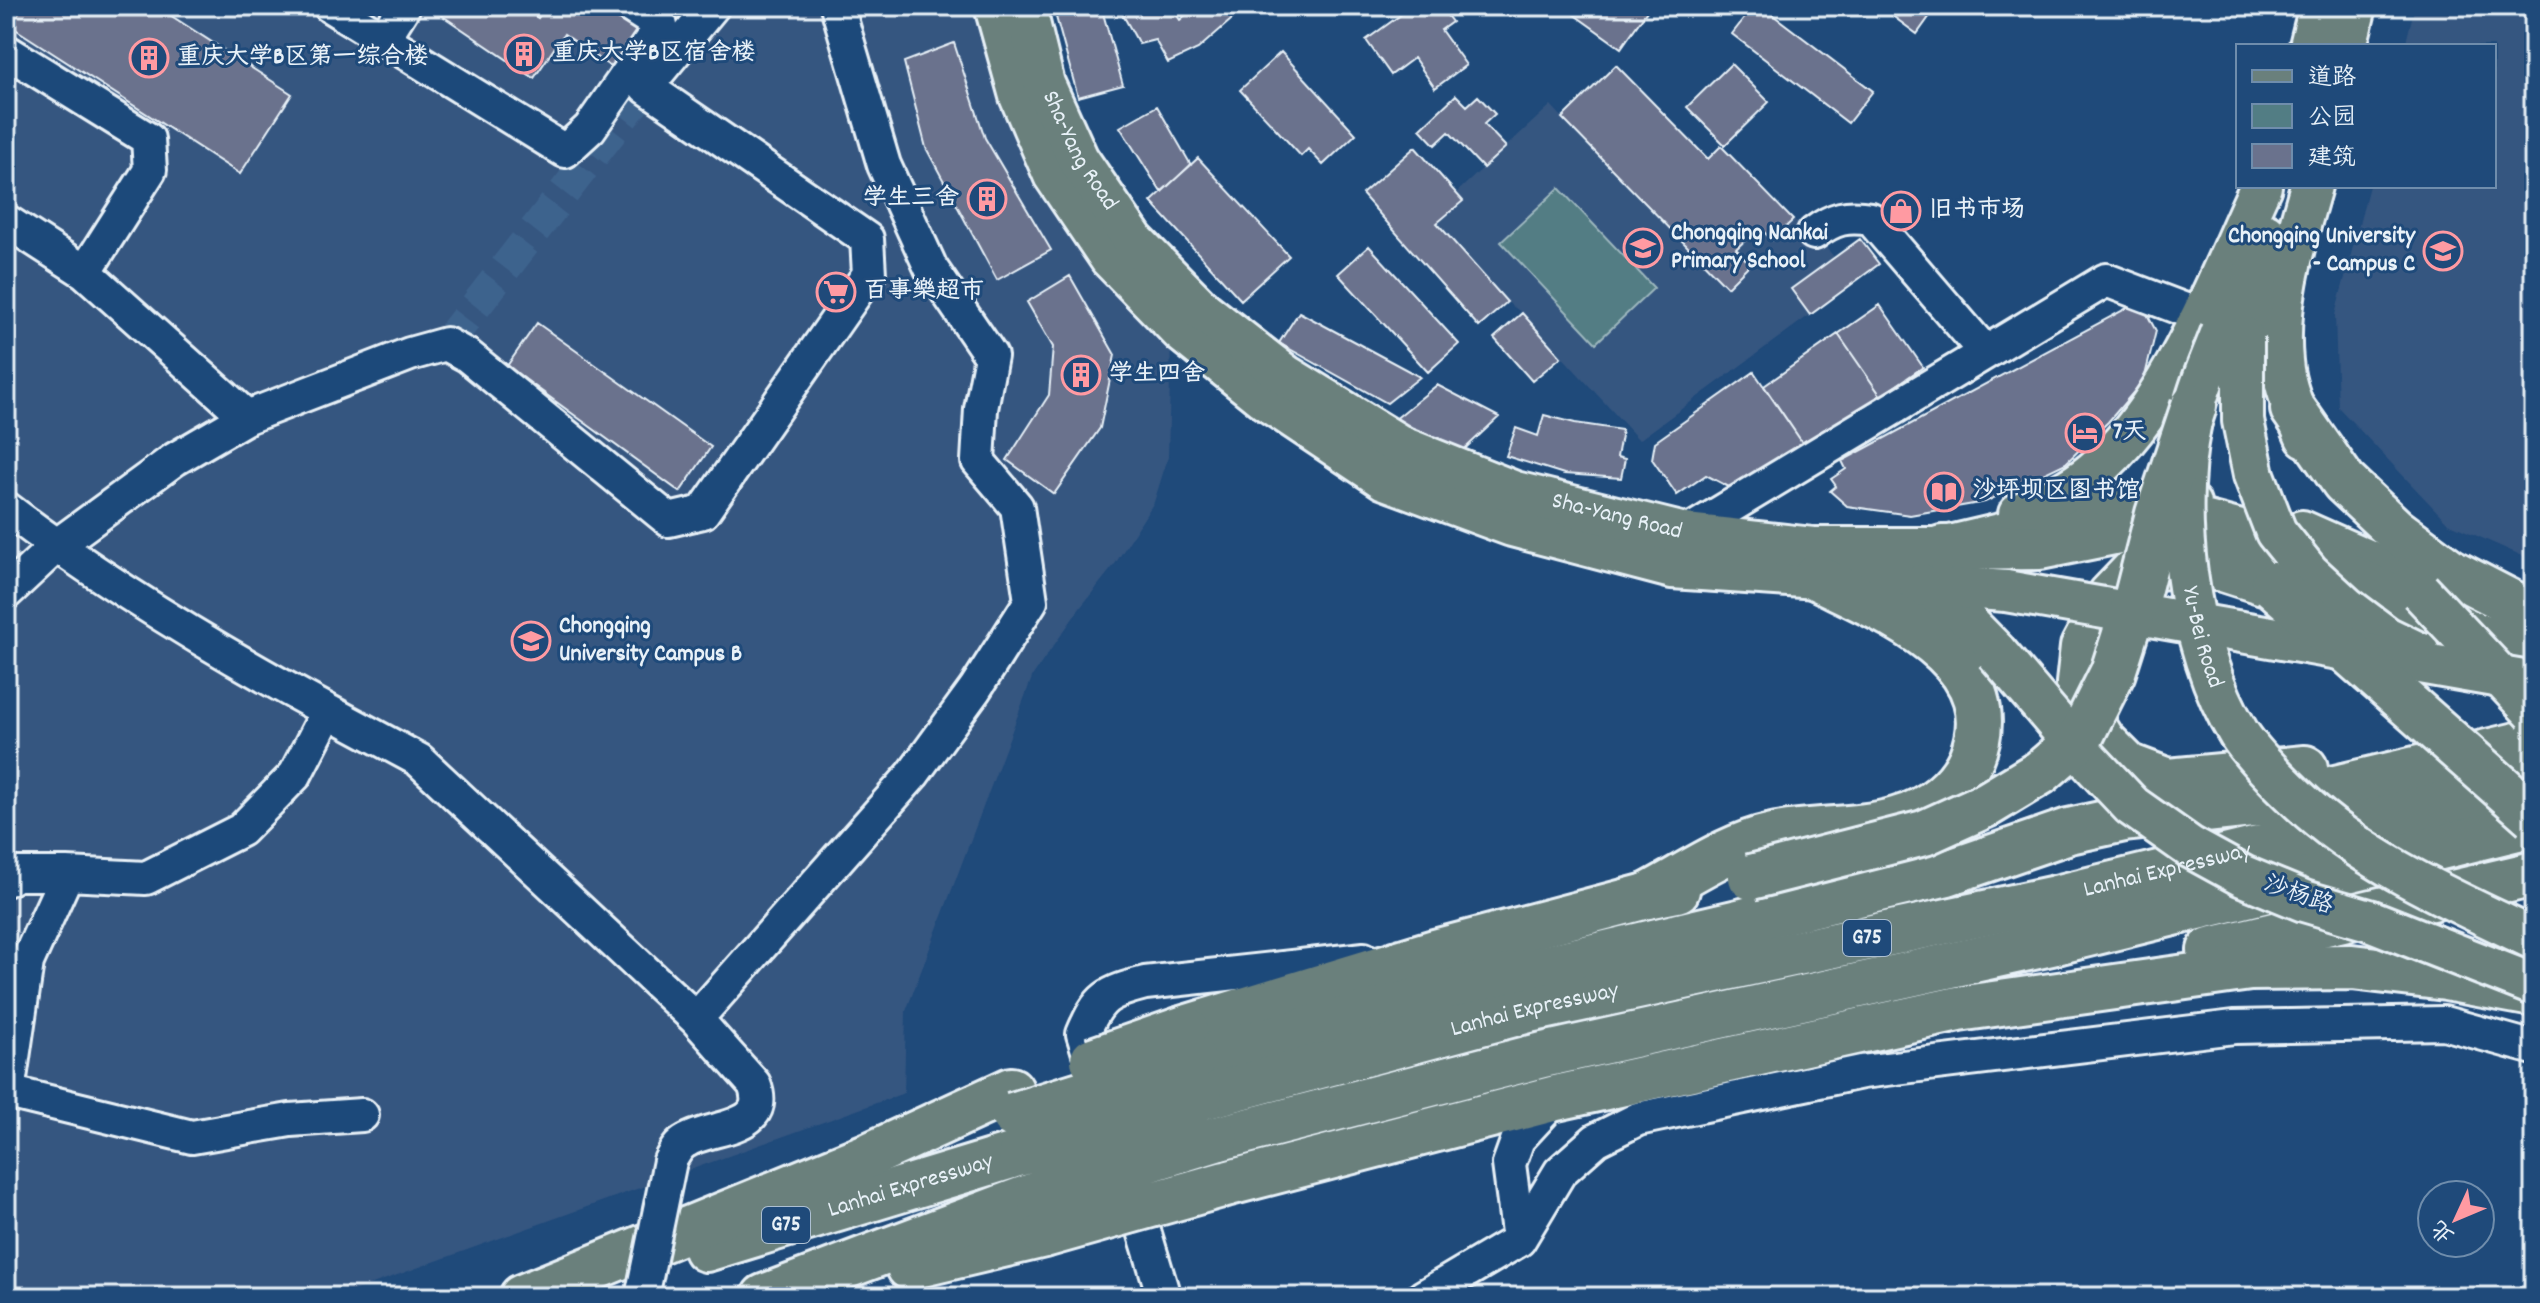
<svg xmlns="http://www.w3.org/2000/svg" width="2540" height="1303" font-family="Dekko,'LXGW WenKai TC',sans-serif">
<rect width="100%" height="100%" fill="#1f4a7a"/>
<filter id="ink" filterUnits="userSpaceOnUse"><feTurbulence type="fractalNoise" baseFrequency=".0125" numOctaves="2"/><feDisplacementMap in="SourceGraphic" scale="16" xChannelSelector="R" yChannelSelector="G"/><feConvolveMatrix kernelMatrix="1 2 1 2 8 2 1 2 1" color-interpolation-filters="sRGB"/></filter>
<g filter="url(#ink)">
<path fill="#365680" d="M6,6H984L1171,340L1168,457L1154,502L1115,564L1080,608L1033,675L906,1011L904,1093L336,1297H6Z
M2415,6H2534V561L2448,523L2338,407L2335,315L2369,186H2494V46H2405Z
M1616,65L1707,159L1721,146L1793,220L1814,233L1834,257L1860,239L1879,264L1639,440L1522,313L1507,302L1437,223L1462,201L1456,193L1551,105L1562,117Z"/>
<path fill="#527d84" stroke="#9db7be" stroke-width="2" d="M1559,188L1654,288L1596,343L1501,242Z"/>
<path fill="#6a728d" stroke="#e8f1f8" stroke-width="2" d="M6,6H156L292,94L240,174L6,23Z
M428,6H521L538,18L546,6H613L650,31L621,74L564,34L534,78Z
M1053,6H1101L1123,85L1078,97Z
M1118,6H1171L1180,20L1195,6H1247L1198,49L1168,63L1155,40L1139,44Z
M1413,6H1440L1452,22L1441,30L1466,65L1435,88L1414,58L1391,75L1366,40Z
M1562,6H1647L1649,8L1621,48Z
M1754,6H1761L1873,91L1848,123L1732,34Z
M1879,6H1937L1917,34Z
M954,43L985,138L1051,250L997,280L926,148L904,62Z
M1281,52L1356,134L1323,165L1308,149L1301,156L1240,90Z
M1731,64L1769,102L1725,145L1687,107Z
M1616,65L1708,159L1721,146L1793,220L1772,240L1759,227L1736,249L1750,264L1727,287L1562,118Z
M1456,95L1467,106L1478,96L1495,114L1484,124L1506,147L1483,168L1449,132L1435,145L1420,129Z
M1157,106L1191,165L1161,192L1120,127Z
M1415,147L1463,201L1437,223L1507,302L1479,327L1362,194Z
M1198,158L1289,256L1241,300L1151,202Z
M1860,239L1879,264L1810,315L1791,289Z
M1369,246L1459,344L1428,372L1338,274Z
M1070,276L1115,355L1100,428L1054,494L1007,460L1049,395L1053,347L1027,302Z
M2140,301L2156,331L2144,380L2108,422L2066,463L1985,502L1910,515L1847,506L1830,491L1836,486L1831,479L1846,469L1842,461Z
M1880,305L1923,367L1881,396L1838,334Z
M1299,312L1420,377L1387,403L1279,343Z
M1522,313L1561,357L1532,381L1494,338Z
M537,323L711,447L680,492L507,366Z
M1838,334L1881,396L1806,448L1764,386Z
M1754,372L1806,448L1731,488L1706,475L1677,495L1652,459L1655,442Z
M1437,385L1499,417L1457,456L1394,420Z
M1544,415L1575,423L1622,430L1617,457L1625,459L1621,478L1564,474L1506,456L1516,428L1538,436Z"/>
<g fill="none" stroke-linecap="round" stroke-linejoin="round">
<path stroke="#3d638d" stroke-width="32" stroke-dasharray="32 16" stroke-linecap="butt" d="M446,344L646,87"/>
<g stroke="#e8f1f8" stroke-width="38">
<path id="minor" d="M330,6L565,151L590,128L661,26L630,6
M384,38L404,6
M6,51L148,139L150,170L85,272
M6,221L85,272L247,417
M1814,233C1834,218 1847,215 1871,219L1985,352
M6,508C107,585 217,651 328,711L295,775L241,830L146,878L67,874H16L6,880
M1685,534L2106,280L2201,316
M6,593L56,546L175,459L247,417L410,354L446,344L468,356L669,520L703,512L869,274L867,239L646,87L713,6
M328,711L419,760L696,1019L913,774L975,689L1031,601L1017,507L978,461L981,409L991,356L931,268L884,165L837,6
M67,874L27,962L8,1092L192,1137L290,1120L362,1115
M1098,1082L1083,1034C1099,996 1107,993 1145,983L1364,959
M670,1161C674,1153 678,1145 686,1141C712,1125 772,1131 754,1084L696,1019
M1131,1188L1164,1297
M1519,1240L1509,1164L1518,1139L1556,1098
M1423,1297L1519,1240L1560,1172L1596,1140L1638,1119L1862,1072L2234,1027L2444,1023L2534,1048"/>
</g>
<g stroke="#e8f1f8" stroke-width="46">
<g id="major">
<path d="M995,6L1020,96L1054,175L1110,258L1182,332L1265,399L1385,479L1512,526L1672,568L1904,584L1955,610L1996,652"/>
<path id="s1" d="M1025,6L1044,84L1078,159L1134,241L1203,311L1285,375L1402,447L1515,492L1685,534L1813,548H1942L2119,506L2190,504"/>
<path d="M2310,46L2320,6"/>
<path d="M2346,46L2356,6"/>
<path d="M2306,437C2296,414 2284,388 2282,361C2276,301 2295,243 2311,186"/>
<path d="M2019,514C2045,502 2071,491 2093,472C2170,409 2219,276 2261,186"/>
<path d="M2302,531L2365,559L2413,587"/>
<path d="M1920,585L2006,591"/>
</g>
</g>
<g stroke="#e8f1f8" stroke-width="50">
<g id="highway">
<path d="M2243,337L2264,235"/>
<path d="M2293,409L2344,482L2395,530L2450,571L2512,603L2534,611"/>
<path d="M1942,548L2040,547L2119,531L2203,523L2278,543L2475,635L2534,648"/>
<path d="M2273,585L2223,569L2177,564L2133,572L2110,596L2083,647L2079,683L2087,715L2103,741L2128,766L2168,781L2305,768"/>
<path d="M1647,896C1687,875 1729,845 1773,836C1814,827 1858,832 1899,819C1930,810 1958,788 1971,759C2012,659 1884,611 1816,577"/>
<path d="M2210,950L2534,874"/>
<path d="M1185,1028L1435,952L1647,896L1677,890"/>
<path d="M1193,1059L1518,974L1947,873L2069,831L2124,819L2272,803L2534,741"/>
<path id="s2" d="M1200,1098L1529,1010L2056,898L2534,782"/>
<path d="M1216,1139L1543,1055L2060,941L2534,824"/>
<path d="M1225,1184L1556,1098L1958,1009L2250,968L2352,967L2446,978L2533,994"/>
<path id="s3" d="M706,1249L1021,1153"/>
<path d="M909,1267L1044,1235"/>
<path d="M522,1297L872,1154L1011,1090"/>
<path d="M764,1297L1037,1194"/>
</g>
</g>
<use href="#minor" stroke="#1f4a7a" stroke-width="32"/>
<use href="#major" stroke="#6a807c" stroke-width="40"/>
<use href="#highway" stroke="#6a807c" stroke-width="44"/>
<g stroke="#e8f1f8" stroke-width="38" stroke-linecap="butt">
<path id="minor-bridge" d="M642,1297L670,1161"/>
</g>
<g stroke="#e8f1f8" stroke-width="46" stroke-linecap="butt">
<g id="major-bridge">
<path id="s4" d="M2222,331C2213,356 2201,380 2195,405C2168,502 2186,648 2239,734C2252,754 2282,784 2300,801C2364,862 2455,901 2534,939"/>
<path d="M2243,337V421L2254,475L2276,532L2309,573L2346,607L2386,637L2419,653"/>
<path d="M2006,591L2523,681"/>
<path d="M2420,591L2534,712"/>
<path d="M1996,652L2082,753L2132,806L2190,847L2243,876L2304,901L2369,920L2534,985"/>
</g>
</g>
<g stroke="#e8f1f8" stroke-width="50" stroke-linecap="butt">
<path id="highway-bridge" d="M2273,585L2534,816
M1751,877L1924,833L1988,804L2041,772L2080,738L2113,672L2136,600L2158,514L2194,406
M1093,1060L1185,1028
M1013,1115L1193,1059
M1021,1153L1200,1098
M1037,1194L1216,1139
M1044,1235L1225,1184"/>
</g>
<use href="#minor-bridge" stroke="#1f4a7a" stroke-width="32"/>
<use href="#major-bridge" stroke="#6a807c" stroke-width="40"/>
<use href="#highway-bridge" stroke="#6a807c" stroke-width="44"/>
</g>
</g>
<defs>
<g id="building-ring" transform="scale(2)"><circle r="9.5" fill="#1f4a7a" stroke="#ff9aa2" stroke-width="1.5"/><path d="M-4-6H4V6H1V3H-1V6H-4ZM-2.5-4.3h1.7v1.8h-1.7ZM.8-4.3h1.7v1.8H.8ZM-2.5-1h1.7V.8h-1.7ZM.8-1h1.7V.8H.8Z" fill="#ff9aa2"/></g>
<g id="shop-ring" transform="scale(2)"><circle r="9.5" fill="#1f4a7a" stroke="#ff9aa2" stroke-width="1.5"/><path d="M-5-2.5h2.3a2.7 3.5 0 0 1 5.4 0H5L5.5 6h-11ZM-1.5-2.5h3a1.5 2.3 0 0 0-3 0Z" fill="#ff9aa2"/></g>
<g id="school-ring" transform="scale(2)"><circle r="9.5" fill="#1f4a7a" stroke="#ff9aa2" stroke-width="1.5"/><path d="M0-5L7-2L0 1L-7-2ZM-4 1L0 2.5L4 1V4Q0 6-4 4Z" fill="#ff9aa2"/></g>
<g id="university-ring" transform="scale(2)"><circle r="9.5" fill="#1f4a7a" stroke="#ff9aa2" stroke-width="1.5"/><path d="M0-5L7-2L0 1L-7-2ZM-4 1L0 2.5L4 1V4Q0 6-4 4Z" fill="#ff9aa2"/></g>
<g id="supermarket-ring" transform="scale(2)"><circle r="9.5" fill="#1f4a7a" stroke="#ff9aa2" stroke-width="1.5"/><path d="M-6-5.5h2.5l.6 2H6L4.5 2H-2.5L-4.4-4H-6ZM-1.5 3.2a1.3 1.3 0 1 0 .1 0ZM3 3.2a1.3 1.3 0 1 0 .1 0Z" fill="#ff9aa2"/></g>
<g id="hotel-ring" transform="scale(2)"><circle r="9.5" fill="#1f4a7a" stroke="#ff9aa2" stroke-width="1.5"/><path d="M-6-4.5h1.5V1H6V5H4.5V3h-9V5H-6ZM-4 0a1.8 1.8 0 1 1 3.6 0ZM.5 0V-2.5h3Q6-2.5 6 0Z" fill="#ff9aa2"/></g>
<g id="library-ring" transform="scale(2)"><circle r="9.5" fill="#1f4a7a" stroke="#ff9aa2" stroke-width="1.5"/><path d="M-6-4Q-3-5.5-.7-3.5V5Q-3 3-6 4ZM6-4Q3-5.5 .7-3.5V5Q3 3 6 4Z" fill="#ff9aa2"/></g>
</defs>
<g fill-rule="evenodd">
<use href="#building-ring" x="524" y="54"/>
<use href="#building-ring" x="149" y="58"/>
<use href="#building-ring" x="987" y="199"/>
<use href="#shop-ring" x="1901" y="211"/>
<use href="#school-ring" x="1643" y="248"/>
<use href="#university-ring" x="2443" y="251"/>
<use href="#supermarket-ring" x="836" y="292"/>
<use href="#building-ring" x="1081" y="375"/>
<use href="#hotel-ring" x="2085" y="433"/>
<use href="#library-ring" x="1944" y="492"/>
<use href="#university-ring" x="531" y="641"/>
</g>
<g text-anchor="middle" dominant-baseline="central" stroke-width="6" stroke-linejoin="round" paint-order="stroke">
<g fill="#1f4a7a" stroke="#acbfd2" stroke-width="2">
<rect x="1843" y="920" width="48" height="36" rx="6"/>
<rect x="762" y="1207" width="48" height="36" rx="6"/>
</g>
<g font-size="22" font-weight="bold" fill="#e8f1f8">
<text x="1867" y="938">G75</text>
<text x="786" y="1225">G75</text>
</g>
<g font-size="24" font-weight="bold" fill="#e8f1f8" stroke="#1f4a7a" text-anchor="start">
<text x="552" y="54">重庆大学B区宿舍楼</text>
<text x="177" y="58">重庆大学B区第一综合楼</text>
<text x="959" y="199" text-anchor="end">学生三舍</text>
<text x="1929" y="211">旧书市场</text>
<text x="1671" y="234">Chongqing Nankai<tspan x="1671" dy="28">Primary School</tspan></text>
<text x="2415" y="237" text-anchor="end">Chongqing University<tspan x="2415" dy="28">- Campus C</tspan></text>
<text x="864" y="292">百事樂超市</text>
<text x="1109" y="375">学生四舍</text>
<text x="2113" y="433">7天</text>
<text x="1972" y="492">沙坪坝区图书馆</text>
<text x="559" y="627">Chongqing<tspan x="559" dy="28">University Campus B</tspan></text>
</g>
<g font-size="24" fill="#e8f1f8" stroke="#1f4a7a">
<text stroke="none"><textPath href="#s1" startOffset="156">Sha-Yang Road</textPath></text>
<text stroke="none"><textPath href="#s1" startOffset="828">Sha-Yang Road</textPath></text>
<text stroke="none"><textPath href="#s4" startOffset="314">Yu-Bei Road</textPath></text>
<text stroke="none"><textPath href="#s2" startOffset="994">Lanhai Expressway</textPath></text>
<text transform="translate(2298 896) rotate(20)">沙杨路</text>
<text stroke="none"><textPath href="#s2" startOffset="346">Lanhai Expressway</textPath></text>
<text stroke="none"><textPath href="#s3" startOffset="214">Lanhai Expressway</textPath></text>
</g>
</g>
<rect width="2540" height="1303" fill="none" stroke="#1f4a7a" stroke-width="32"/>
<rect x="16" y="16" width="2508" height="1271" fill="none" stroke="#e8f1f8" stroke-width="3" filter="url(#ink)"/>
<rect x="2236" y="44" width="260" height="144" fill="#1f4a7a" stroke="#6f8dac" stroke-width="2"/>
<rect x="2252" y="70" width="40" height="12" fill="#6a807c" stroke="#6f8dac" stroke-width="2"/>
<text x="2308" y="84" font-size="24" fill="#e8f1f8">道路</text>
<rect x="2252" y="104" width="40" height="24" fill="#527d84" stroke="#6f8dac" stroke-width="2"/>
<text x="2308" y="124" font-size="24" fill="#e8f1f8">公园</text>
<rect x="2252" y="144" width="40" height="24" fill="#6a728d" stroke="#6f8dac" stroke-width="2"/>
<text x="2308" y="164" font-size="24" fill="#e8f1f8">建筑</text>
<g transform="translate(2456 1219) rotate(226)"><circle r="38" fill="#1f4a7a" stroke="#6f8dac" stroke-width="2"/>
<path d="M0-6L14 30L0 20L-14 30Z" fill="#ff9aa2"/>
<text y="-12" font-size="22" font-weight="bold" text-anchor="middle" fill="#e8f1f8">北</text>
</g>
</svg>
